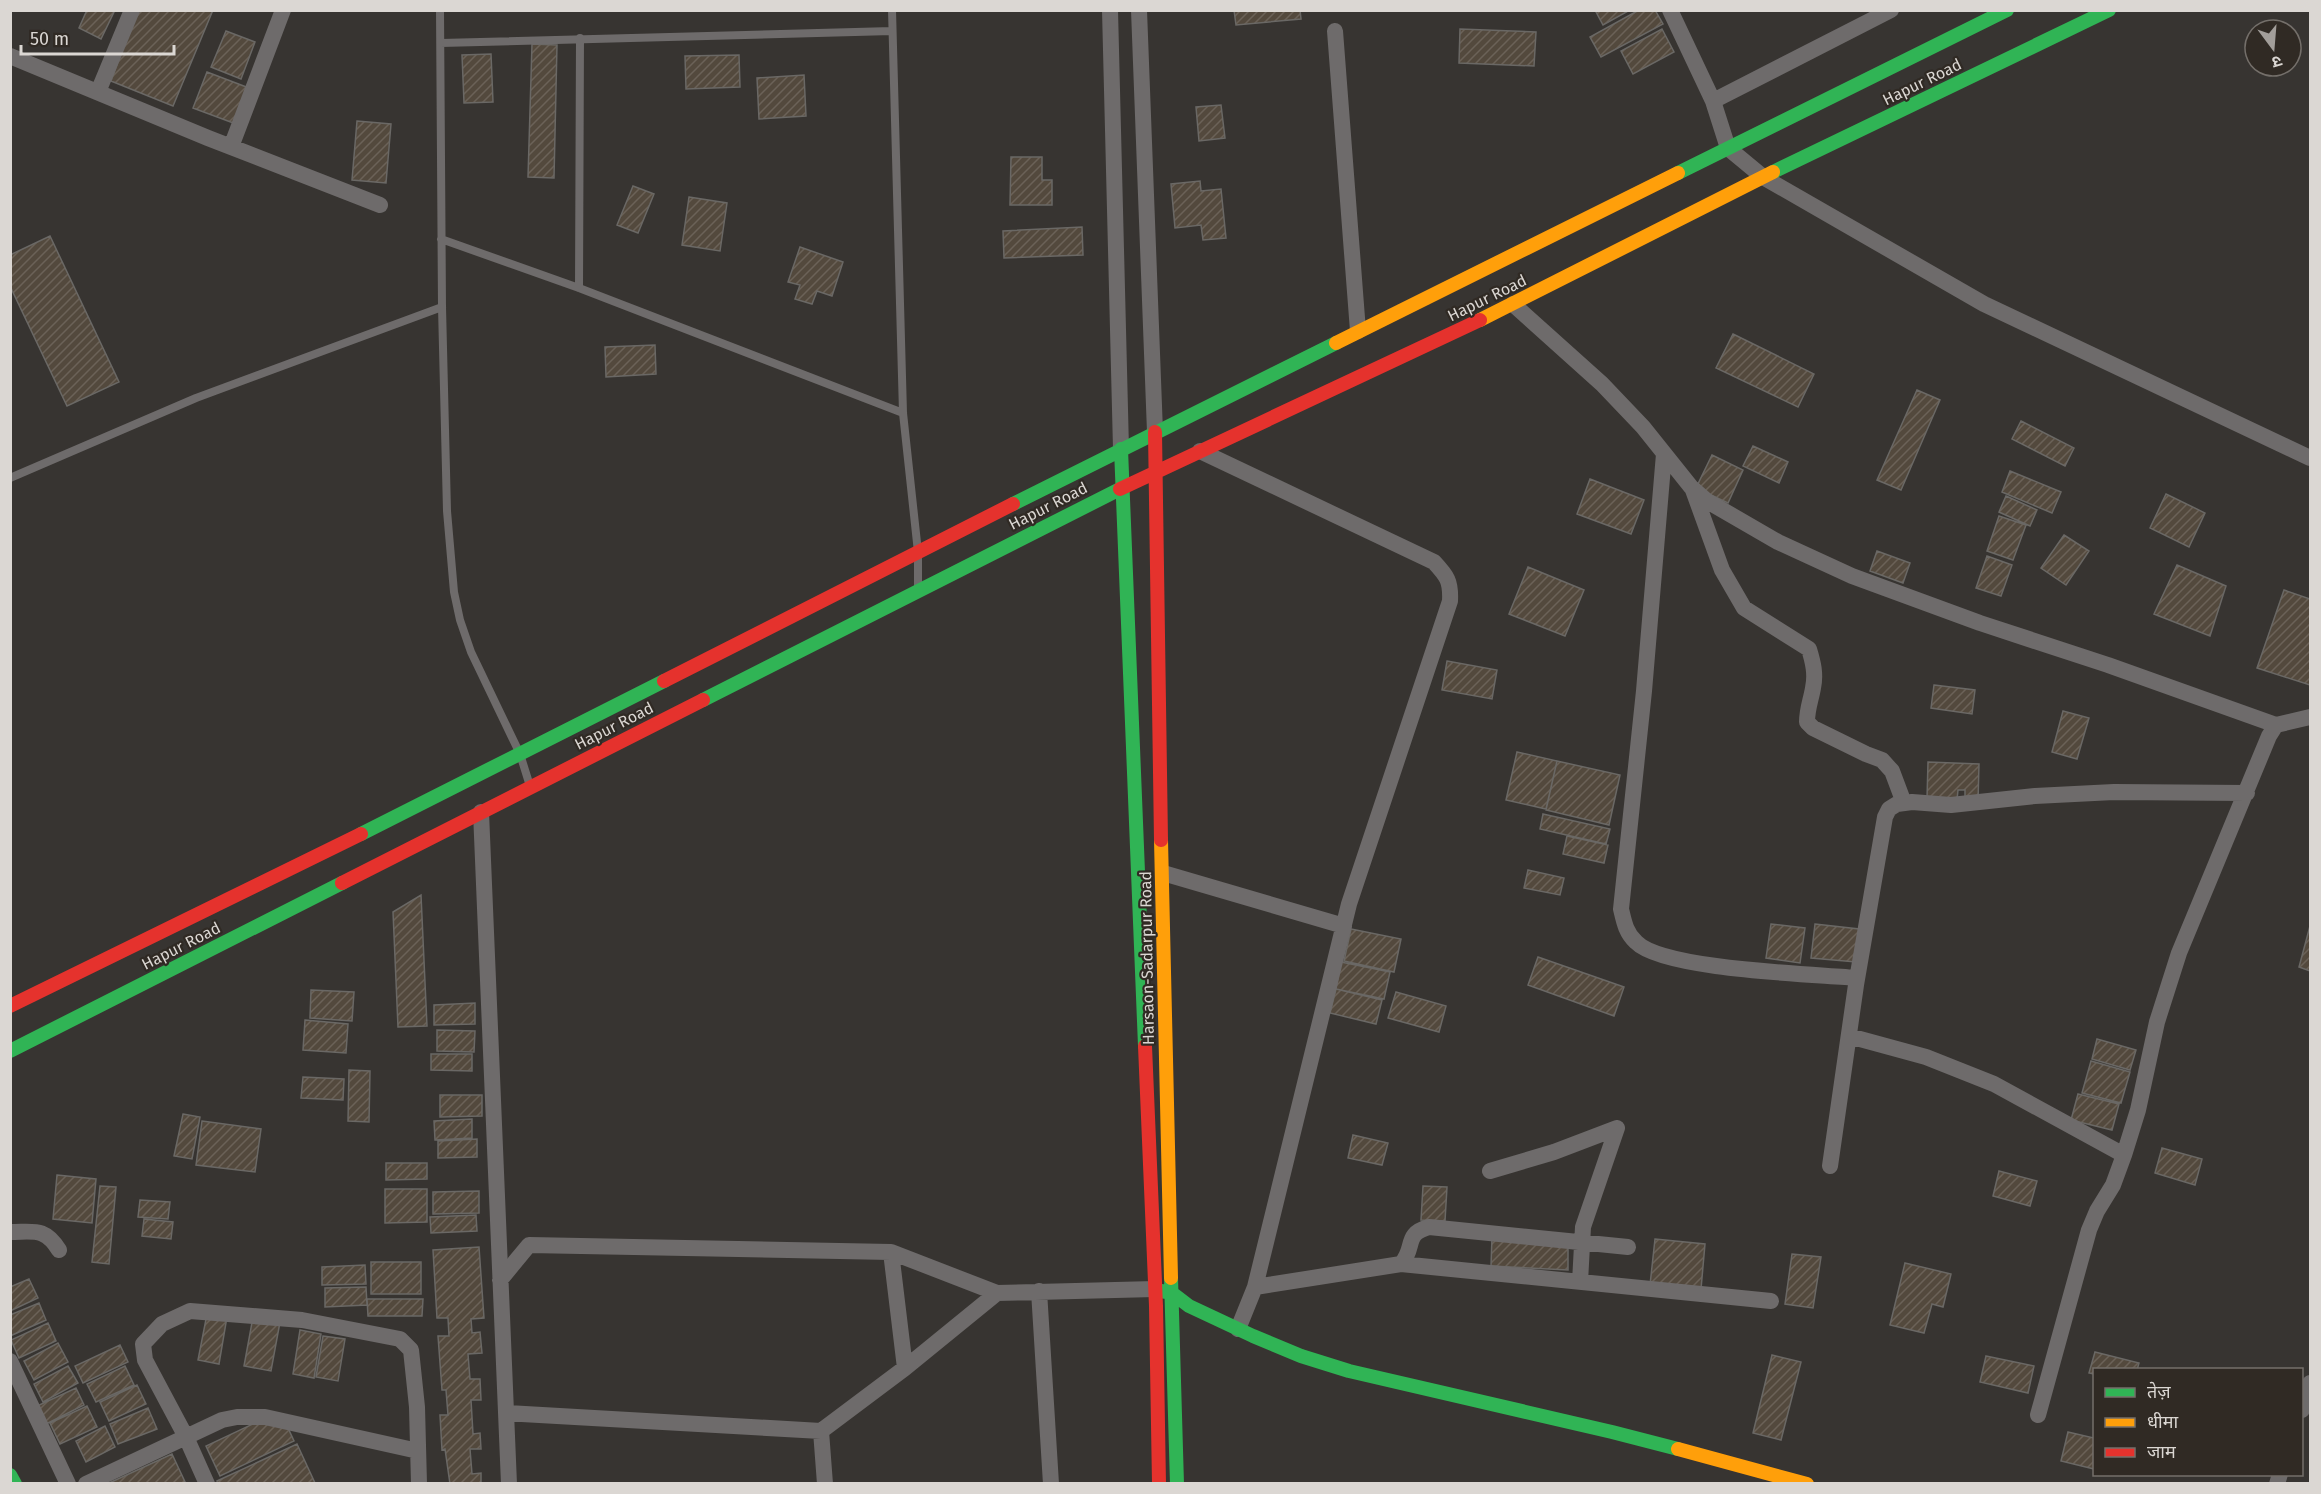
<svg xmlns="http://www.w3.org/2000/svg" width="2321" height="1494" font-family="'Fira Sans','Noto Sans Devanagari',sans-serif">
<defs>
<pattern id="building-hatch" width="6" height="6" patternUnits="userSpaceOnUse" patternTransform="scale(1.5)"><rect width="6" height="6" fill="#53493d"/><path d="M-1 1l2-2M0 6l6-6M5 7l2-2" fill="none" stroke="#6b6258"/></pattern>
</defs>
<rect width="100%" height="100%" fill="#373431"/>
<path fill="url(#building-hatch)" stroke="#6a6865" stroke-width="1.5" d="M87,10H115L101,39L79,28Z
M137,10H213L173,106L111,81Z
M1234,10H1300L1301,19L1236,25Z
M1595,10H1630L1603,25Z
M1639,10H1655L1663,24L1601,57L1590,37Z
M1460,29L1536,32L1534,66L1459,63Z
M1662,29L1674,52L1633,74L1621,51Z
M226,31L255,42L241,79L211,67Z
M532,44L557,45L554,178L528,177Z
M491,54L493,102L464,103L462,55Z
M739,55L740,87L686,89L685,56Z
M207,72L249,88L236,124L193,108Z
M804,75L806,116L759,119L757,78Z
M1221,105L1225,138L1199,141L1196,107Z
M357,121L391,124L386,183L352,180Z
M1011,157H1042V180H1052V205H1010Z
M1200,181L1201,191L1221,189L1226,238L1203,240L1201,225L1175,228L1171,184Z
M633,186L654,194L638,233L617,225Z
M689,197L727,203L720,251L682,245Z
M1082,227L1083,255L1004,258L1003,231Z
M50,236L119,382L67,406L10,286V255Z
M800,247L843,262L832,296L817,291L812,304L795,299L800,285L788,282Z
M1733,334L1814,374L1798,407L1716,368Z
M655,345L656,374L606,377L605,347Z
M1917,390L1940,400L1901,490L1877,480Z
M2021,421L2074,448L2065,466L2012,439Z
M1753,446L1788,462L1779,483L1743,466Z
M1712,455L1743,470L1728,503L1696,488Z
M2010,471L2061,492L2052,513L2002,492Z
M1590,479L1644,500L1631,534L1577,514Z
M2166,494L2205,513L2189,547L2150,528Z
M2006,496L2037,510L2030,526L1999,512Z
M1999,516L2026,525L2013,560L1987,551Z
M2064,535L2089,551L2066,585L2041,568Z
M1877,551L1910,563L1903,583L1870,571Z
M1987,556L2012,565L2001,596L1976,588Z
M2177,565L2226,586L2210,636L2154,614Z
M1528,567L1584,590L1565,636L1509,614Z
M2284,590L2310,599V685L2257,668Z
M1447,661L1497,670L1492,699L1442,690Z
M1934,685L1975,690L1972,714L1931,708Z
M2063,711L2089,718L2077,759L2052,752Z
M1517,752L1557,761L1546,809L1506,800Z
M1557,761L1620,775L1609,825L1546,810Z
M1928,762L1979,764L1978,802L1965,801V790H1958L1957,800L1927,799Z
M1543,814L1610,829L1606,844L1540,829Z
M1567,836L1608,845L1604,863L1563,854Z
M1528,870L1564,878L1560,895L1524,888Z
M421,895L427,1026L398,1027L393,912Z
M1771,924L1805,928L1800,963L1766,958Z
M1815,924L1859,929L1856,962L1811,958Z
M2310,926V971L2299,967Z
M1351,929L1401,939L1394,972L1344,961Z
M1538,957L1624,987L1614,1016L1528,985Z
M1341,962L1390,972L1384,999L1336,989Z
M1336,989L1382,1000L1376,1024L1330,1013Z
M311,990L354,992L352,1021L310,1018Z
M1396,992L1446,1006L1439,1032L1388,1018Z
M475,1003V1024L434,1025V1005Z
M305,1020L348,1024L346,1053L303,1050Z
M437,1030L475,1031L474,1052L437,1051Z
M2097,1039L2136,1050L2130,1070L2092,1059Z
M431,1054H472V1071L431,1070Z
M2091,1061L2130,1072L2121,1103L2082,1093Z
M349,1070L370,1071L369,1122L348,1121Z
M303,1077L344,1079L343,1100L301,1098Z
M2078,1094L2119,1104L2112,1130L2071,1120Z
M440,1095H482V1116L440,1117Z
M183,1114L200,1117L192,1159L174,1156Z
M472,1119V1138L435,1140L434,1121Z
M202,1121L261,1129L255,1172L196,1165Z
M1353,1135L1388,1143L1382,1165L1348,1158Z
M477,1139V1157L438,1158V1141Z
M2162,1148L2202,1159L2195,1185L2155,1173Z
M386,1163H427V1179L386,1180Z
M1999,1171L2037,1181L2030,1206L1993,1196Z
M57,1175L96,1179L92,1223L53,1219Z
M100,1186L116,1187L109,1264L92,1262Z
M1423,1186L1447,1187L1445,1221L1421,1220Z
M385,1189H427V1222L385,1223Z
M479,1191V1213L433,1214V1192Z
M140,1200L170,1202L168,1219L138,1217Z
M476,1215L477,1231L431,1233L430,1217Z
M144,1219L173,1222L171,1239L142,1236Z
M1492,1237L1568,1246V1270L1491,1266Z
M1655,1239L1705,1244L1701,1289L1650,1285Z
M479,1247L484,1318L471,1319L472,1333L480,1332L482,1353L468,1354L470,1379H480L481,1400H471L473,1434L480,1433L481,1449H470L472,1474L481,1473V1484H450L445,1449L442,1450L440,1415H448L446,1390H442L438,1336H449L448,1318H437L433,1250Z
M1792,1254L1821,1257L1813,1308L1785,1304Z
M371,1262H421V1294H371Z
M1905,1263L1951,1274L1943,1307L1932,1304L1924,1333L1890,1325Z
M365,1265L366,1284L322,1285V1267Z
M29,1279L38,1298L10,1311V1287Z
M366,1287L367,1305L325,1307V1288Z
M367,1299H423L422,1316H368Z
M39,1303L46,1320L10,1336V1315Z
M207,1314L227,1317L219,1364L198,1360Z
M253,1317L280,1322L271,1371L244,1366Z
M48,1323L56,1341L19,1358L11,1340Z
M300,1330L321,1334L314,1378L293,1374Z
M323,1336L345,1339L338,1381L316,1377Z
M58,1343L68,1362L34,1380L24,1361Z
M120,1345L128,1362L83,1383L75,1366Z
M2095,1352L2139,1363L2137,1370H2094V1374L2089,1373Z
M1772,1355L1801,1362L1781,1440L1753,1433Z
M1986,1356L2034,1366L2028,1393L1980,1382Z
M68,1366L78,1383L43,1402L34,1384Z
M125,1366L134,1385L96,1402L87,1384Z
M137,1385L146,1404L109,1421L100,1402Z
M76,1388L84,1405L46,1424L37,1406Z
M87,1406L97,1427L60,1444L50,1423Z
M148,1408L157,1429L118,1444L110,1424Z
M257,1422L287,1426L294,1441L220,1476L206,1446Z
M105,1426L115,1447L86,1462L76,1441Z
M2068,1432L2094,1438V1469L2061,1461Z
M297,1444L315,1483L218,1484L217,1481Z
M172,1454L186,1484H107Z"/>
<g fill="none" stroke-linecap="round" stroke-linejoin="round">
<path stroke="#6e6b6b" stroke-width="8" d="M440,10L442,307L447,511L454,592L460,620L471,652L520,754L530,786
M892,10L903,413L918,552V588
M441,43L892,31
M441,239L579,288L903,413
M579,288L580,38
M10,478L196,398L442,307"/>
<path stroke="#6e6b6b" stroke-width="16" d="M1110,10L1121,449
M1139,10L1155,432
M1670,10L1713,101L1728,148L1763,177L1984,304L2310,458
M1335,31L1358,331
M10,56L208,138L380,205
M98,92L132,10
M1713,101L1891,10
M231,147L283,10
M1513,304L1602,384L1643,427L1691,487L1707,501L1778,542L1852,576L1980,623L2108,665L2276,725L2310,717
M1200,451L1434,562C1447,576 1451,581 1450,601L1349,904L1255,1287L1238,1329
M1664,454L1644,691L1621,909C1624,922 1626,933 1636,942C1663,970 1814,974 1857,978
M1693,490L1722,570L1744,608L1809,649C1813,662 1816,674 1813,688C1811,700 1807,709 1807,722L1813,728L1866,754L1882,760L1892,771L1904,803
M481,812L509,1484
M1163,873L1344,926
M1849,1036L1926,1057L1994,1084L2124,1155
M1830,1166L1856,985L1885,817L1889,809L1897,804L1912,802L1951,805L2035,796L2114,792L2247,793
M1490,1171L1554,1152L1617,1128
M10,1232C34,1232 45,1227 59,1250
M891,1252L905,1368
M1401,1264L1771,1301
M500,1280L529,1245L891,1252L997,1293L1155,1289
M1580,1282L1583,1227L1617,1128
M1255,1287L1401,1264C1416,1248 1403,1234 1429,1227L1628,1247
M1039,1291L1051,1484
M10,1361L68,1484
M2302,1410L2310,1383
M506,1413L821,1431
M2038,1415L2089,1230L2097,1211L2113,1185L2124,1155L2138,1110L2157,1022L2179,953L2269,736L2276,725
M86,1484L222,1420L237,1417H265L418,1451
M207,1484L186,1437L145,1360L143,1344L162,1324L190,1311L302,1320L400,1339L411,1350L417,1407L419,1484
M825,1484L821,1431L905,1368L997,1293
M2277,1484L2280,1474"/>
<path stroke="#30b455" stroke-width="14" d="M1773,172L2109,10
M1678,173L2007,10
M1121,449L1145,1046
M1013,504L1336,343
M703,700L1120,489
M361,834L664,681
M10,1051L342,883
M1171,1278L1177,1484
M1161,1291L1172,1293L1189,1306L1253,1336L1301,1356L1349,1371L1612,1432L1678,1449
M10,1475L15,1484"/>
<path stroke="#ff9f0a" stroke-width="14" d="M1480,320L1773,172
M1336,343L1678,173
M1161,840L1171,1278
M1678,1449L1807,1484"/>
<path stroke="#e5322d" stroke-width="14" d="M1155,432L1161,840
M1120,489L1480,320
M664,681L1013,504
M342,883L703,700
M10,1006L361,834
M1145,1046L1156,1306L1159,1484"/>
</g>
<g text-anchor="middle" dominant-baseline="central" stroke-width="4.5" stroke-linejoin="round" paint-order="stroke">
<g font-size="16" fill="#dbd7d3" stroke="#302a24">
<text transform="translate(1922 82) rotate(-26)">Hapur Road</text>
<text transform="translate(1487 298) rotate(-26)">Hapur Road</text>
<text transform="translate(1048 506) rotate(-27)">Hapur Road</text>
<text transform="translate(614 726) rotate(-27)">Hapur Road</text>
<text transform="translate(181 946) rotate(-27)">Hapur Road</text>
<text transform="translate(1147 958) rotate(-91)">Harsaon-Sadarpur Road</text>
</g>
</g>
<rect width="2321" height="1494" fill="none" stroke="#dbd7d3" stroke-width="24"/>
<rect x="2093" y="1368" width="210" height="108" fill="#302a24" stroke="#746f6a" stroke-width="1.5"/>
<rect x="2105" y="1388" width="30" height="9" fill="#30b455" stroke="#746f6a" stroke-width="1.5"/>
<text x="2147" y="1398" font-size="18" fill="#dbd7d3">तेज़</text>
<rect x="2105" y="1418" width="30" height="9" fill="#ff9f0a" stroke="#746f6a" stroke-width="1.5"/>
<text x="2147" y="1428" font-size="18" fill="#dbd7d3">धीमा</text>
<rect x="2105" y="1448" width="30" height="9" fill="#e5322d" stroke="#746f6a" stroke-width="1.5"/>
<text x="2147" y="1458" font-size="18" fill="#dbd7d3">जाम</text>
<g transform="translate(2273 48) rotate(164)"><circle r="28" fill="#302a24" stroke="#746f6a" stroke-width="1.5"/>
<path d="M0-4.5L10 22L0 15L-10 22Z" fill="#a29e9a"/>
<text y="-9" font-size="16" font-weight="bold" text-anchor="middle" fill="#dbd7d3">उ</text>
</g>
<path d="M21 45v9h153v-9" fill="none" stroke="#dbd7d3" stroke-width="3"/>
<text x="30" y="45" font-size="18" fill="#dbd7d3" stroke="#302a24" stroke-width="4.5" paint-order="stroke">50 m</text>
</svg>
